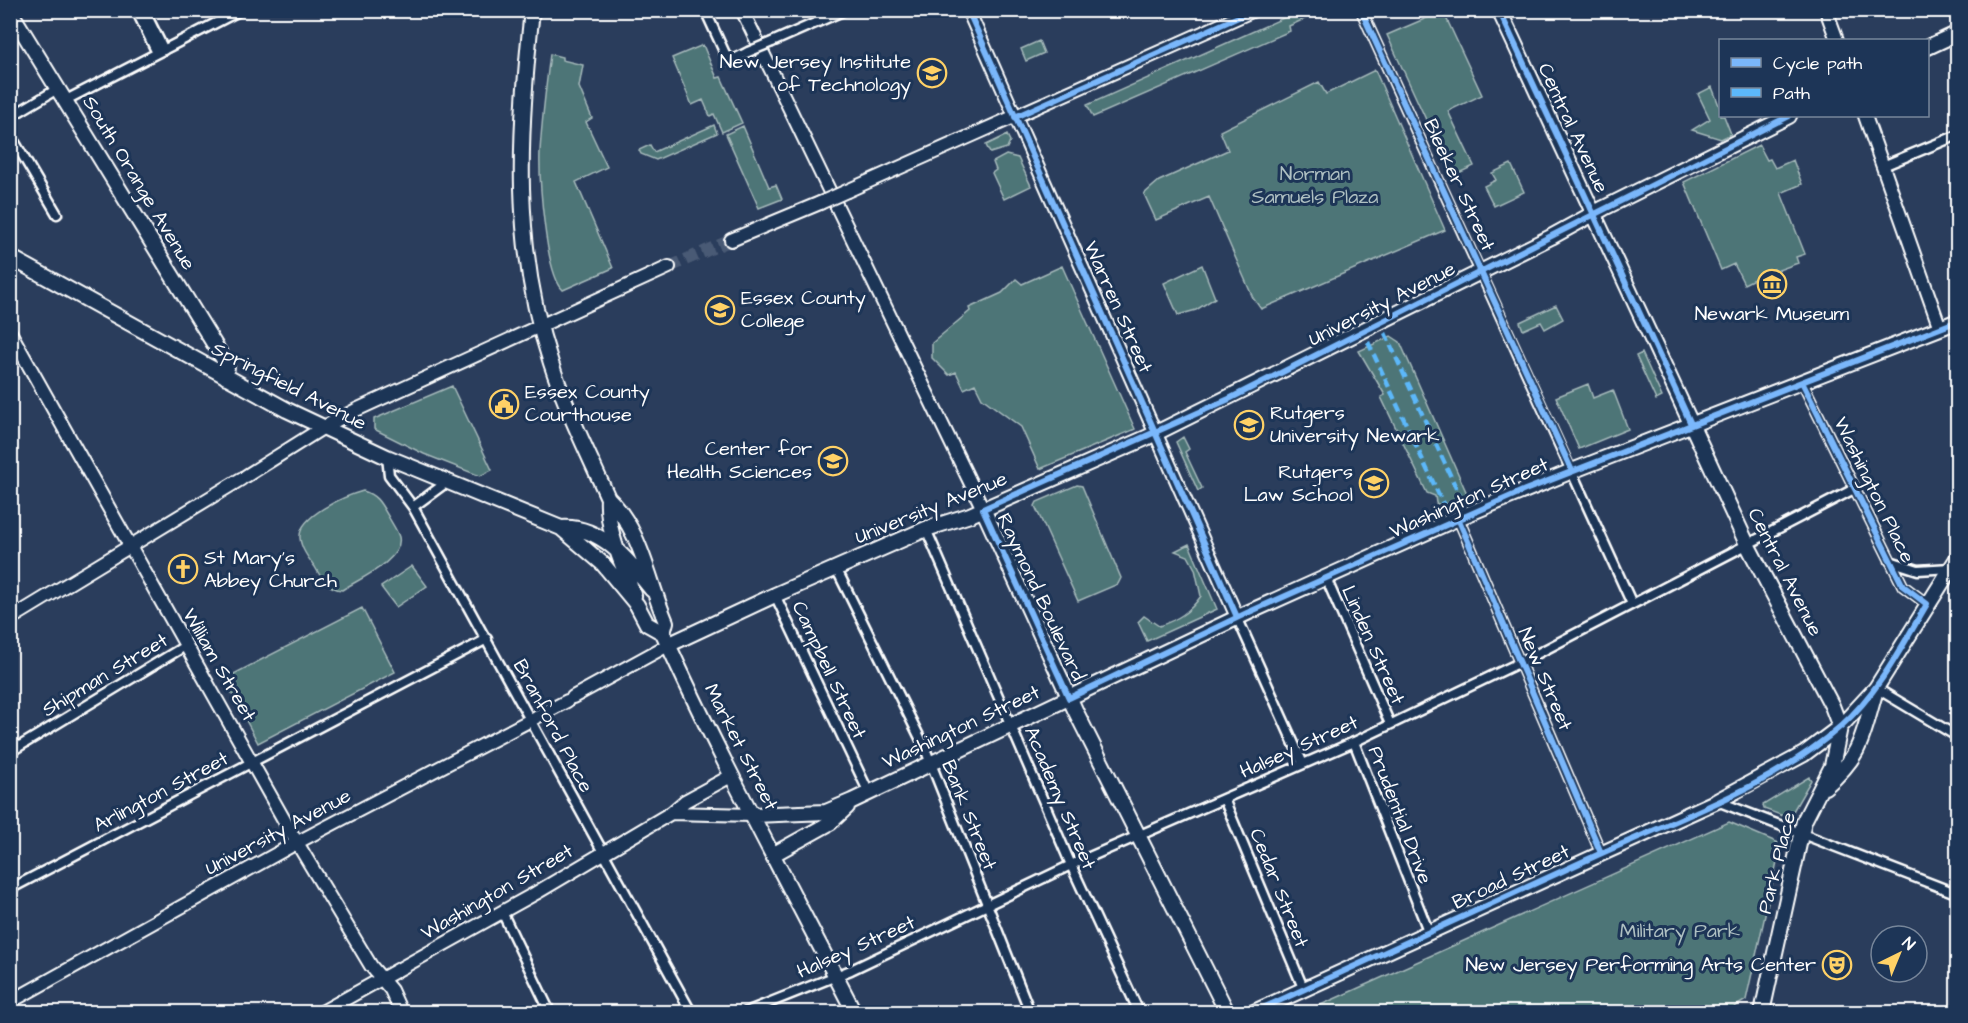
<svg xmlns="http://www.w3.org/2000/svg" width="1968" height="1023" font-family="'Architects Daughter',sans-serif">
<rect width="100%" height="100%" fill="#2a3d5c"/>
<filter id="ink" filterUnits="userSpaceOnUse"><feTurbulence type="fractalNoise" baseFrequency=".0167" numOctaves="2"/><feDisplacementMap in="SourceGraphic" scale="12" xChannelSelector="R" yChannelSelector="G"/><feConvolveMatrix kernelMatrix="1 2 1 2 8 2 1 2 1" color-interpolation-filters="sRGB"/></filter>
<g filter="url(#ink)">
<path fill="#4e7477" stroke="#a6babb" stroke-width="1.5" d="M1299,11H1322L1289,26L1290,31L1093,117L1087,105Z
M1443,11L1482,95L1448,111L1474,166L1452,176L1387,35Z
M1039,41L1044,53L1026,61L1021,49Z
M703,45L717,78L721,77L742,123L722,132L714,114L710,116L703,100L692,105L672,58Z
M550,54L562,57V60L583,65L579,87L592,118L586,122L607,167L576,182L613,268L563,290C545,273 539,178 540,151C542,119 546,86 550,54Z
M1375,70L1445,230L1261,309L1253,298L1209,197L1156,220L1144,194L1159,181L1228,150L1220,131L1319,82L1326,94Z
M1712,87L1720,108V116H1724L1731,134L1721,139L1692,130L1710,119L1698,94Z
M714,125L717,133L656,160L641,154L639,150L650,145L654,152Z
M743,126L769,187L776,185L782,199L759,208L726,134Z
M1007,135L1010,141L1007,148L990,153L986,145Z
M1759,145L1767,160L1770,159L1775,168L1793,160L1802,184L1781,193L1805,254L1796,257L1798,263L1776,271L1774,269L1744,284L1734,264L1721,270L1684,182Z
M1006,155L1018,158L1031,186L1004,199L992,173L996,170L993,162Z
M1511,164L1524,192L1494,206L1484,186L1496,180L1492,173Z
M1202,265L1215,298L1196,310L1178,315L1164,283Z
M1062,266L1135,429L1040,469L1021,427L982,398L975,384L964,389L956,372L949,375L932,358V343L970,311L969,308L1002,293L1016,279L1022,284Z
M1556,305L1563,319L1545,329L1541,322L1523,330L1520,322Z
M1391,336L1400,342L1468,496L1441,506L1436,503L1435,496L1427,493L1381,397L1385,395L1359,351Z
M1642,353L1662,397L1656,400L1636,356Z
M1588,384L1593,398L1613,390L1628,429L1579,449L1556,397Z
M452,386L492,470L480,476L424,454L374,429V419Z
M1183,437L1189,449L1185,452L1202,488L1198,491L1176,442Z
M1077,485L1082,486L1121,578L1118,584L1078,601L1035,506L1037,502Z
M363,491C377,495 381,504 388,516C391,522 397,530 399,537C404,560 359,579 342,590C328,589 321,578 315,567C309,559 301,549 300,538C298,516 345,496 363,491Z
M1189,544L1217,609L1147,641L1138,622L1144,616L1159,626C1177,620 1190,612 1201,596L1195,569L1188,556L1175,551Z
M412,566L427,586L396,607L381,587Z
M362,608L395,672L258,743L224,679Z
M1809,777L1811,780L1789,818L1764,809L1763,805Z
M1729,822L1781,844L1746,1000L1733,1008L1659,1012H1305Z"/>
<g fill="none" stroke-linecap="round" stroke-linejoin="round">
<path stroke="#4a5a74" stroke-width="12" stroke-dasharray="12 6" stroke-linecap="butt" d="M669,267L731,240"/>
<g stroke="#fff" stroke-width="13">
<path id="street" d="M136,10L157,53
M144,10L164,50
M705,10L727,58L730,61L748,52
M1361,10L1632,604
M772,42L845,10
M66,100L241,10
M10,117L59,88
M10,134L57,214
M1883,166L1958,135
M1802,382L1903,586L1927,604
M387,457L389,475L413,507L691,1012
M413,507L447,482
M1458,518L1601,853
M926,529L1071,865L1139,1012
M1890,561L1918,570L1951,568
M836,568L924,746L1030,1012
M1326,578L1390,724
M775,595L869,793
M1237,617L1303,764
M1876,688L1958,737
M1354,742L1429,933
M10,752L185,646
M1224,799L1304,990
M1717,801L1958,894
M10,889L487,639
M502,912L550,1012
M746,1012L851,970L1071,865L1354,742L1527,659L1854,489"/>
</g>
<g stroke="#fff" stroke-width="16">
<path id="secondary" d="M742,10L983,509
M968,10L1237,617
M1826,10L1837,40
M1865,116L1940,328
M847,191L1254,10
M731,240L820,203
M10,332L293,836L371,966L391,990L401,1012
M246,476L324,427L356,410L669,267
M10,619L241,479
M573,697L668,645
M671,813L752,815
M10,1002L298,842L567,701
M322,1012L536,893L671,813L685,801L731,776"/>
</g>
<g stroke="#fff" stroke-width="18">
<path id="primary" d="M532,10C519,130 512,247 551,363C566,409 588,453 608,498C642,531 648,581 666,622L663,633C721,762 790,886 854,1012
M1499,10L1747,544L1832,706L1840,727L1832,766L1804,821L1762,1012
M10,11L227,365L226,377
M1928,47L1958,33
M10,257L287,410L387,457L561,528C601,525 629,561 652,590
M608,498C606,531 623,565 634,596
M983,509L1076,712L1227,1012
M561,528L603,564L637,605L647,624L663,633
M668,645L775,595L926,529L970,515L1146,438L1551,237L1604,208L1789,116
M1825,787C1862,755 1862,738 1875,693
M752,815L826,812L852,801L1247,613L1458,518L1572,471L1958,321
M774,854L830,823L847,807
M1254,1012L1717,801L1804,754L1840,727L1876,688L1958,557"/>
</g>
<use href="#street" stroke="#1d3557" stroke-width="8"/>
<use href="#secondary" stroke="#1d3557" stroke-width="12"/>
<use href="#primary" stroke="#1d3557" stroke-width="14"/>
<g stroke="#fff" stroke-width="13" stroke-linecap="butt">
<path id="street-bridge" d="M748,52L772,42"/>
</g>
<g stroke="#fff" stroke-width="16" stroke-linecap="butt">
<path id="secondary-bridge" d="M820,203L847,191"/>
</g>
<use href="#street-bridge" stroke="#1d3557" stroke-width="8"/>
<use href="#secondary-bridge" stroke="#1d3557" stroke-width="12"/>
<path stroke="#5cb8fa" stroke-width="4.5" stroke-dasharray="9 4.5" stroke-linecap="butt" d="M1385,333L1462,501
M1368,342L1445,508"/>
<g stroke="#1d3557" stroke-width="10">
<path id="cycleway" d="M968,10L1237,617
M1361,10L1572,471
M1499,10L1691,424
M1789,116L1229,399L983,509L1069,698L1247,613L1525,490L1958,321
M1015,117L1254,10
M1458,518L1601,853
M1254,1012C1367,961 1479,908 1593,857C1676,819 1772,787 1841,726C1879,692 1902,646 1927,604L1903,586L1802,382"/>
</g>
<use href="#cycleway" stroke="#7ab7fb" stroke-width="6"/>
</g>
</g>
<defs>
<g id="university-ring" transform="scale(1.5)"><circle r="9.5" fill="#1d3557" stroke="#ffd166" stroke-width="1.5"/><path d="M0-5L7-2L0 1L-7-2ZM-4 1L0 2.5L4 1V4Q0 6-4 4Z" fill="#ffd166"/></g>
<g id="museum-ring" transform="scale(1.5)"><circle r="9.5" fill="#1d3557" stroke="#ffd166" stroke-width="1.5"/><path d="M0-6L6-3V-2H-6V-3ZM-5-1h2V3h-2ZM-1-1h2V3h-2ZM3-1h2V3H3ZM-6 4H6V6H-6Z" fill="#ffd166"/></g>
<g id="civic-ring" transform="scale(1.5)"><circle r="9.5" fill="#1d3557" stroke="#ffd166" stroke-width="1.5"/><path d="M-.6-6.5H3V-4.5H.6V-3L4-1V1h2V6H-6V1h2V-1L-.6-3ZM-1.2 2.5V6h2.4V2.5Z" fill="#ffd166"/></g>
<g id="church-ring" transform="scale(1.5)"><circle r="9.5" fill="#1d3557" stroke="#ffd166" stroke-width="1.5"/><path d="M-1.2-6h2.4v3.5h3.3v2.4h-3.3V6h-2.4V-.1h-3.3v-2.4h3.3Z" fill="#ffd166"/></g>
<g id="theatre-ring" transform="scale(1.5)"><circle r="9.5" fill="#1d3557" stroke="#ffd166" stroke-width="1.5"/><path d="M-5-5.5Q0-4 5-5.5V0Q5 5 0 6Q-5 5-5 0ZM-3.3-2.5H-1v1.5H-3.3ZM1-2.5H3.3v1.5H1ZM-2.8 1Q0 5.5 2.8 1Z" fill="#ffd166"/></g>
</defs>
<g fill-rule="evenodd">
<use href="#university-ring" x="932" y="73"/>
<use href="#museum-ring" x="1772" y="284"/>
<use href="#university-ring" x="720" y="310"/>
<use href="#civic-ring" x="504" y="404"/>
<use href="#university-ring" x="1249" y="425"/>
<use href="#university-ring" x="833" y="461"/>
<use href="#university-ring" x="1374" y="483"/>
<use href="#church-ring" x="183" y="569"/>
<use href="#theatre-ring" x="1837" y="965"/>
</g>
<g text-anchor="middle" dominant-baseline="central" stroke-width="6" stroke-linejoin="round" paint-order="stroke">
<g font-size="20" fill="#fff" stroke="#1d3557" text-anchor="end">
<text x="911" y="62">New Jersey Institute<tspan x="911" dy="23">of Technology</tspan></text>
<text x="741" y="298" text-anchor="start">Essex County<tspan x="741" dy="23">College</tspan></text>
<text x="1772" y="314" text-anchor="middle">Newark Museum</text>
<text x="525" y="392" text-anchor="start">Essex County<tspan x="525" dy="23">Courthouse</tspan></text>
<text x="1270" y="413" text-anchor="start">Rutgers<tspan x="1270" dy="23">University Newark</tspan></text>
<text x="812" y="449">Center for<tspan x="812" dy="23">Health Sciences</tspan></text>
<text x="1353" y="472">Rutgers<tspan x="1353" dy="23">Law School</tspan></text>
<text x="204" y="558" text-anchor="start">St Mary's<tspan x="204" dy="23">Abbey Church</tspan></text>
<text x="1816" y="965">New Jersey Performing Arts Center</text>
</g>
<g font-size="20" fill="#fff" stroke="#1d3557">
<text transform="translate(1573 128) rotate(65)">Central Avenue</text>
<text transform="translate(139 183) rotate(59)">South Orange Avenue</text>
<text transform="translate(1459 185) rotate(65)">Bleeker Street</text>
<text transform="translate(1382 304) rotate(-27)">University Avenue</text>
<text transform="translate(1118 307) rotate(66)">Warren Street</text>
<text transform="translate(289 386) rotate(27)">Springfield Avenue</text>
<text transform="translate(1874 490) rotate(64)">Washington Place</text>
<text transform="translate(1469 498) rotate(-24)">Washington Street</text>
<text transform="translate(931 508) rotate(-22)">University Avenue</text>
<text transform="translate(1785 572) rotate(63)">Central Avenue</text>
<text transform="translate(1041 597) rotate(65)">Raymond Boulevard</text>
<text transform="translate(1373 645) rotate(66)">Linden Street</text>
<text transform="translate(219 665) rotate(60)">William Street</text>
<text transform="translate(829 670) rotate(65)">Campbell Street</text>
<text transform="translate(105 675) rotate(-31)">Shipman Street</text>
<text transform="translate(1545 679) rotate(67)">New Street</text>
<text transform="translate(553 726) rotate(62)">Branford Place</text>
<text transform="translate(961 727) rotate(-25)">Washington Street</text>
<text transform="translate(741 747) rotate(63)">Market Street</text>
<text transform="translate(1299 747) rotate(-24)">Halsey Street</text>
<text transform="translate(161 792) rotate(-28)">Arlington Street</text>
<text transform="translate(1060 798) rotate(67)">Academy Street</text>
<text transform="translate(969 815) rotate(68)">Bank Street</text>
<text transform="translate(1400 815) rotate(69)">Prudential Drive</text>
<text transform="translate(278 832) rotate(-28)">University Avenue</text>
<text transform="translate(1777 863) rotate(-76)">Park Place</text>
<text transform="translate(1511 877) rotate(-25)">Broad Street</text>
<text transform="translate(1279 888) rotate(68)">Cedar Street</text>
<text transform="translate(497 892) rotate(-30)">Washington Street</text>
<text transform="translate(856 947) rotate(-24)">Halsey Street</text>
</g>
<g font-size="20" fill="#afc0c2" stroke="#1d3557">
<text x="1315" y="174">Norman<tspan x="1315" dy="23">Samuels Plaza</tspan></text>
<text x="1680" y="931">Military Park</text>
</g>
</g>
<rect width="1968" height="1023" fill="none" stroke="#1d3557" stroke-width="36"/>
<rect x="18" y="18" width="1932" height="987" fill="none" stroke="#fff" stroke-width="2" filter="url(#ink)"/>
<rect x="1719" y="39" width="210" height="78" fill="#1d3557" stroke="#77869a" stroke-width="1.5"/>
<rect x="1731" y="58" width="30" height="9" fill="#7ab7fb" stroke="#77869a" stroke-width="1.5"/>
<text x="1773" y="69" font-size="18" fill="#ffffff">Cycle path</text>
<rect x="1731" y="88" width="30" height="9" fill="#5cb8fa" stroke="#77869a" stroke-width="1.5"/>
<text x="1773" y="99" font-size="18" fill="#ffffff">Path</text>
<g transform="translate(1899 954) rotate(43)"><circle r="28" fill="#1d3557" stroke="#77869a" stroke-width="1.5"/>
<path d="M0-4.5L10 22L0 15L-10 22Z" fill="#ffd166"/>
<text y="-9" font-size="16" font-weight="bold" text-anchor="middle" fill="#ffffff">N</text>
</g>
</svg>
